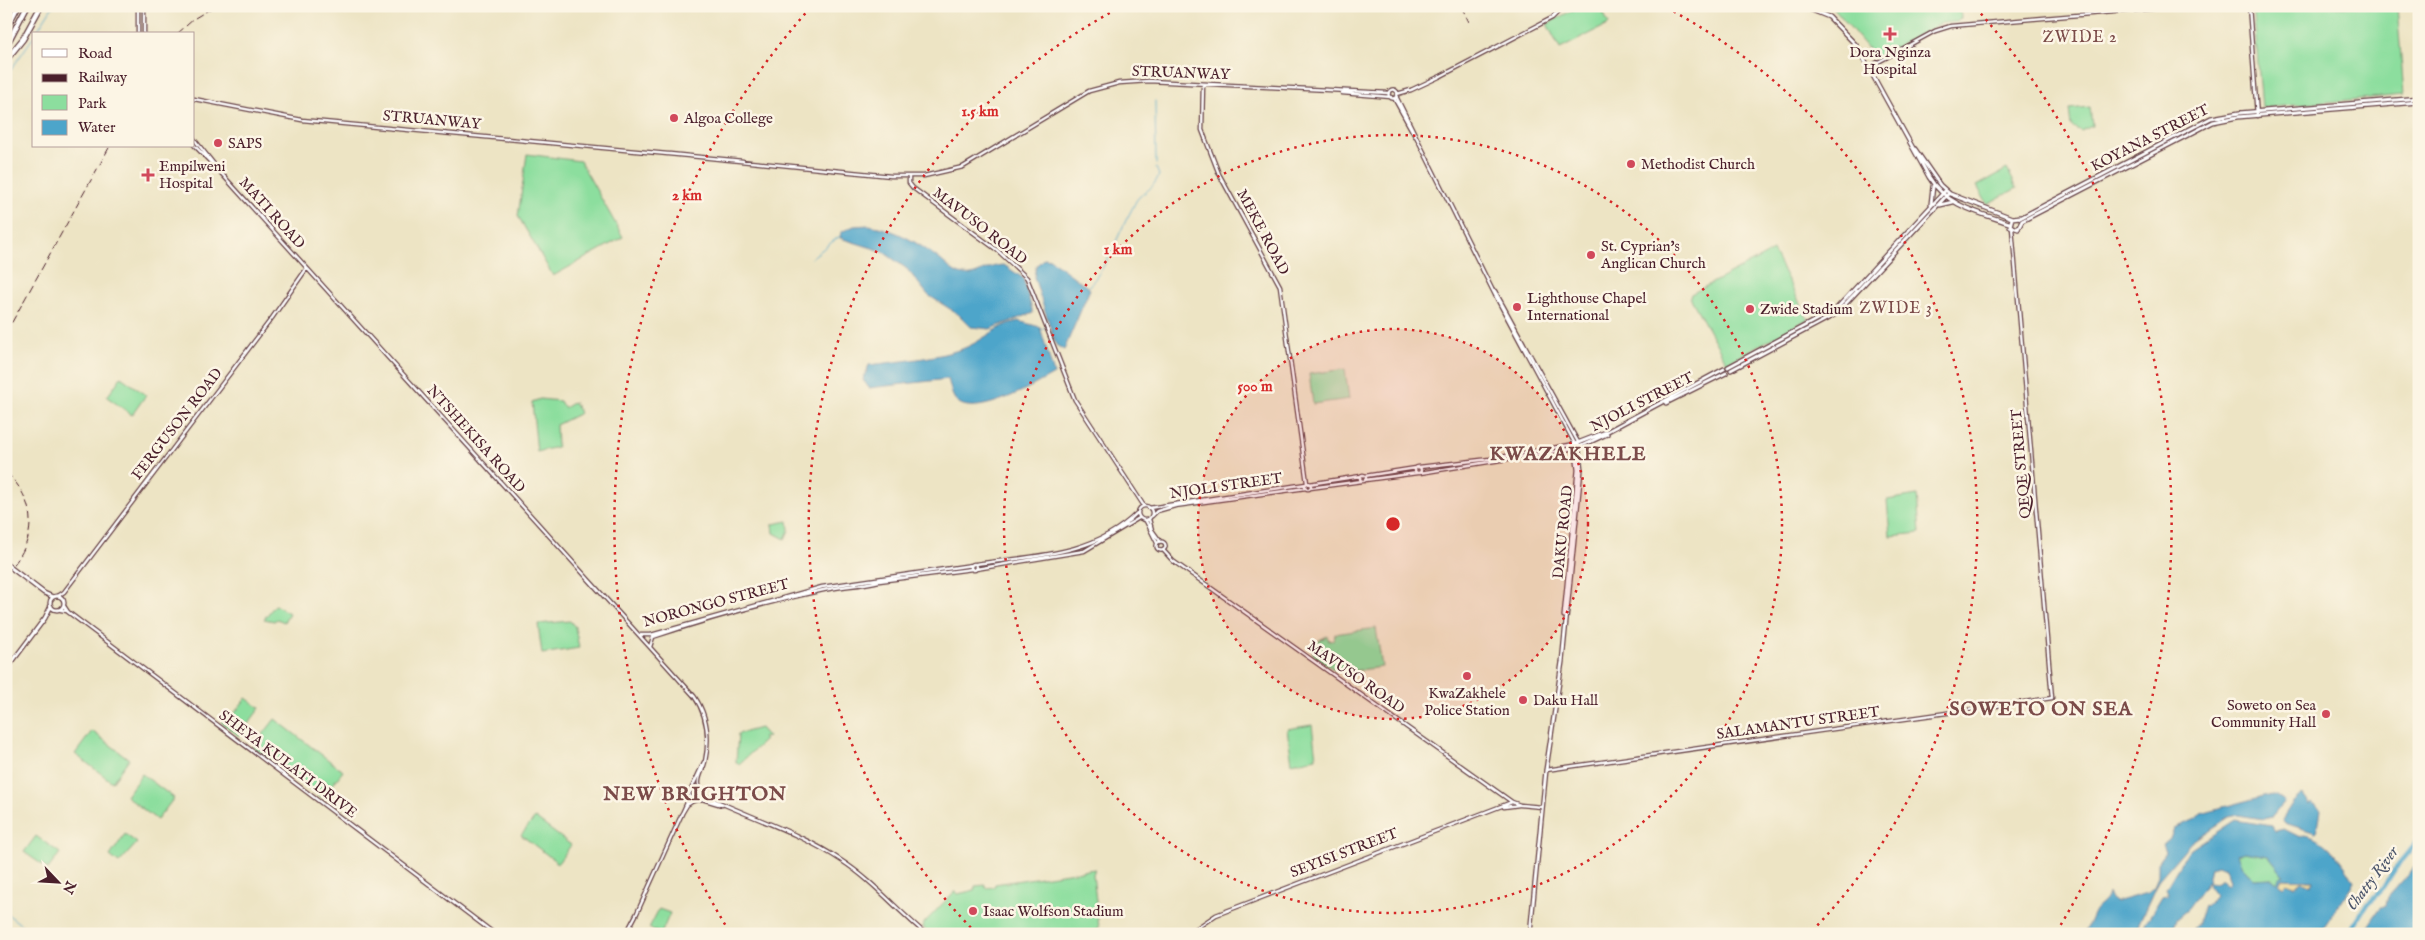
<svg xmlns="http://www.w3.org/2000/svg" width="2425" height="940" font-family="'IM FELL English',serif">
<rect width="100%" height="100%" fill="#fcf5e5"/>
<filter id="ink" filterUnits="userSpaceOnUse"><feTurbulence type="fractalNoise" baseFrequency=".02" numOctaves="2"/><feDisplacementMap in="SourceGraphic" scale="10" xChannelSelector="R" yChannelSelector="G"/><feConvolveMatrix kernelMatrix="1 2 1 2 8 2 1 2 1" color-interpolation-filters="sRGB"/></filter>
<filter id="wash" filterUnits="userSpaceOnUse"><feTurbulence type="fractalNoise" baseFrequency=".0096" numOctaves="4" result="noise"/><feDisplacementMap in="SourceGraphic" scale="20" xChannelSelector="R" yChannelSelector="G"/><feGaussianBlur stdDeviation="1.12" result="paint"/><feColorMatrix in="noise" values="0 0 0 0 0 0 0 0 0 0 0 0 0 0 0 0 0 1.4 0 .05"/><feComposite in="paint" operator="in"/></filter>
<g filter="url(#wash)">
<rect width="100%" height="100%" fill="#ede4c4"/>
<path fill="#8cde9e" stroke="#6b7e64" d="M1580,6H1600L1609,24L1560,49L1547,24Z
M1960,6L1961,18L1957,22L1942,23L1876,58L1833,7Z
M2253,6H2397L2404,95L2262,108Z
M2090,107L2092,126L2081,131L2071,126L2069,109Z
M527,154L580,161L623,237L553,276L518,216Z
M2007,169L2017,188L1987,204L1977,186Z
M1773,251L1808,319L1727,363L1690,297L1691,294Z
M1345,369L1349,399L1313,404L1309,374Z
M121,377L146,395L132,415L107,397Z
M540,399L560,401L564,408L574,402L580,413L556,425L557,447L537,452L532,402Z
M1917,495L1920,533L1890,536L1887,500Z
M788,521L789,530L785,539L774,533L773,524Z
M275,605L289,613L284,622L277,619L274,621L264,619Z
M570,621L575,627L579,648L542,654L538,624Z
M1376,628L1382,667L1345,672L1344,670L1336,671L1313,655L1312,644L1327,636L1329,641L1334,639L1335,634Z
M246,698L260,708L239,736L221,722L228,712L233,715Z
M275,719L343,771L322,798L253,747Z
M1312,725L1316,758L1292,763L1287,729Z
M760,728L768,737L763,738L765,740L739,764L736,762L738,734Z
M92,731L129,759L112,782L75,754Z
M142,774L174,798L157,820L126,796Z
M535,818L571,845L558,863L521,835Z
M125,834L137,843L119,863L110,856Z
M36,836L60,853L48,869L24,852Z
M2245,852L2268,856L2284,876L2277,882L2272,878L2254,879L2242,866L2237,855Z
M1095,869L1093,874L1099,928L1092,934H931L923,928L924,923L955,891L958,894L975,890V886L985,885L986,888L994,887L995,884Z
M659,909L670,913L661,934L649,928Z"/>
<path fill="#eeda9e" stroke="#9c7c64" d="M2282,879L2313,880V881L2310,885L2305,883C2296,885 2286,891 2279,883Z"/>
<path fill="#4da5ca" stroke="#4c627a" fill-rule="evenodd" d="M869,225C895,229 917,242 938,258C946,264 954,274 964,275C975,278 987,265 1004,265L1023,278L1033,313L990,329L971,327L958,314L928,295L907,269L882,251L840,238L841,232L854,226Z
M1044,258L1050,259L1090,289L1064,350L1056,345L1034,277L1036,266Z
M1018,321L1040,327L1054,374C1036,384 970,423 954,398C951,393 950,385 948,379L869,388L863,380L869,365C900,361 932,359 962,349C982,342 997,325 1018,321Z
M2302,794L2310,805L2312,803L2320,810L2316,833L2285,823L2282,819L2293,802Z
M2275,795L2284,802L2272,817L2263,819L2238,815L2228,817L2191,842L2159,879L2134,934H2083C2088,927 2090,920 2094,912C2098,904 2106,904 2108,893L2110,898L2115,902L2147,893L2154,887L2158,875V863L2166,852L2163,845L2170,839L2174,828L2196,819L2201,813L2264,796Z
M2235,820L2272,826L2275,831L2284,829L2300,837L2304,835C2324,837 2346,864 2354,882L2319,934H2194L2193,928L2197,925L2204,906L2206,907L2215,896L2207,885L2209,882L2215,883L2222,879L2227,886L2230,882L2226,869L2218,865L2211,867L2208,881L2188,909L2176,919L2173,928L2175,934H2139L2162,896L2169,895L2166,888L2188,851ZM2245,852L2268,856L2284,876H2281L2277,882L2272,878L2254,879L2242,866L2237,854ZM2282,879L2313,880V881L2310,885L2301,881L2294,887L2287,884L2284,887L2279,883Z
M2419,862V934H2363L2380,908L2386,905L2388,897Z"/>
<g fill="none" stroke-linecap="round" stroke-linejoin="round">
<path stroke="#4da5ca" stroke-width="1" d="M35,34L53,6
M6,77L34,36
M1155,101L1156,164
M811,258L840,236
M1087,288C1109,266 1116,237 1131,211C1133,207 1136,200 1139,197C1148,190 1154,187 1159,175L1156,168
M1041,331L1049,323
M6,913L33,934"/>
<path stroke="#4da5ca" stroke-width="4.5" d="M2348,934L2367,904L2383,888L2395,869L2419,840"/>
</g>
</g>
<g filter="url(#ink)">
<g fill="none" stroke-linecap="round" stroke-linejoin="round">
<g stroke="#623d42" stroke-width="5">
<path id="tertiary" d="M138,6V34
M2249,6L2257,116
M144,34V6
M1869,67L1935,31L1951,26L2183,6
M1203,84L1202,130L1219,174L1280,286L1307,483
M1388.5 94a4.5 4.5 0 1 1 9 0a4.5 4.5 0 1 1-9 0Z
M1342,93L1391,97
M1397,94L1411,90L1441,76L1552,18L1564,6
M1396,96L1495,295L1575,444L1490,459L1419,467
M1394,98L1415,136
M194,99L302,120L743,161
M194,139L221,173L694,696C708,716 710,738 705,762C703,771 696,780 700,788
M194,145L220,172
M670,154L891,176H924L963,167L1089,91L1119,83L1149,81L1389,93
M909,177V183L913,188L997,250L1027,278L1075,400L1144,506
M1495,291L1578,442
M1415 470a3 3 0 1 1 6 0a3 3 0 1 1-6 0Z
M1420,473L1576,448
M1360 478a3 3 0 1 1 6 0a3 3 0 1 1-6 0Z
M1365,476L1416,468
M1365,480L1417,473
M1305 486a3 3 0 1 1 6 0a3 3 0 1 1-6 0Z
M1309,484L1361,476
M1310,488L1362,481
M1138 513a7 7 0 1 1 14 0a7 7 0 1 1-14 0Z
M1149,508L1306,484
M1152,516L1157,511L1175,506L1306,488
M1149,519L1152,530L1160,541
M1146,521L1157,543
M1156.5 546a4.5 4.5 0 1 1 9 0a4.5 4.5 0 1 1-9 0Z
M1163,550L1173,561L1512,802L1520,805L1542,807
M971 567a3 3 0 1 1 6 0a3 3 0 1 1-6 0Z
M976,564C1032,556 1094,556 1137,513
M976,569L1084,551L1139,518
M58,596L64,592L272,318L307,268
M64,606L68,612L495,934
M61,610L67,611
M640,635H651L822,587L972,565
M650,647L653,637C707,619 764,603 819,591C840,586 860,586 879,581L972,569
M1546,770L2052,698L2012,228
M691,790L700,788L703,793L702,799L693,801L689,794L704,762
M703,795C749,817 799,832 842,861C873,881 897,910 926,934
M702,799L722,805
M1504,807L1519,805
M681,815L687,805L693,801
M626,934L637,913L690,796
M1188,934L1216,915L1512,802"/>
</g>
<g stroke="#623d42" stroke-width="5.5">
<path id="secondary" d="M1802,6L1829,17L1856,45L1929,177C1946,206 1980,213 2009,223
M1915,149L1940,185L1950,194L2012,218
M1931,204L1933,186
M1940,205L1953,202
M2020,217L2012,218L2010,226L2018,229L2022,221
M2020,218L2211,118L2239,113L2419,98
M2022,221L2213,122L2238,117L2419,102
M1728,367L1836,309L1945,191
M1731,370L1836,314L1949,193
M1666,403L1726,373
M1579,447L1607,434
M6,564L44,593L53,597
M50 603a7 7 0 1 1 14 0a7 7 0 1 1-14 0Z
M1564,616L1578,470L1575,444L1606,432L1724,369
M6,670L45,618L51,606
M1530,934L1546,770L1562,662L1581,470L1578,442"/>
</g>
<g stroke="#623d42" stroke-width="5.5">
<path id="primary" d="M6,7L8,6"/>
</g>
<g stroke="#623d42" stroke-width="7">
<path id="motorway" d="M6,29L18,6
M6,46L27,6
M6,60L23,39L41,6"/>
</g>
<use href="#tertiary" stroke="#fff" stroke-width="2.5"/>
<use href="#secondary" stroke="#fff" stroke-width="3"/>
<use href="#primary" stroke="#fff" stroke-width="3"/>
<use href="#motorway" stroke="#fff" stroke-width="4.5"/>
<path stroke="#4a1f2b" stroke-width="1" stroke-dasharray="8 4" stroke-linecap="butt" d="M1461,6L1469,22
M177,34L195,18L215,6
M6,333L110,146
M6,472C39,503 37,543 6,573"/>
</g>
</g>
<circle cx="1393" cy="524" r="195" fill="#d62828" fill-opacity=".12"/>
<g fill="none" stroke="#d62828" stroke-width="2.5" stroke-dasharray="2.5 5">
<circle cx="1393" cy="524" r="195"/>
<circle cx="1393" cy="524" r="389"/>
<path d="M976 933A584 584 0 0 1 1119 8M1667 8A584 584 0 0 1 1810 933"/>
<path d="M729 931A779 779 0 0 1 810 8M1976 8A779 779 0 0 1 2057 931"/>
</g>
<g fill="#d1495b" stroke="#fcf5e5" stroke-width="2">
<path d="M1887.5 26.5h5v5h5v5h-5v5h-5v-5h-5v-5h5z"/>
<circle cx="674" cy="118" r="5"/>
<circle cx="218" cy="143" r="5"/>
<circle cx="1631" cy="164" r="5"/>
<path d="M145.5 167.5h5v5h5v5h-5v5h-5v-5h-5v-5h5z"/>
<circle cx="1591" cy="255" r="5"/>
<circle cx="1517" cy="307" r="5"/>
<circle cx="1750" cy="309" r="5"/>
<circle cx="1467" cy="676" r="5"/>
<circle cx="1523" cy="700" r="5"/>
<circle cx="2326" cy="714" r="5"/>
<circle cx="973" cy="911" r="5"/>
</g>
<g text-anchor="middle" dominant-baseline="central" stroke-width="5" stroke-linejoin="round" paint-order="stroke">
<g font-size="15" fill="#4a1f2b" stroke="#fcf5e5" text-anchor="start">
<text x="1890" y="52" text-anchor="middle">Dora Nginza<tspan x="1890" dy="17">Hospital</tspan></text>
<text x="684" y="118">Algoa College</text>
<text x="228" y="143">SAPS</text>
<text x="1641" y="164">Methodist Church</text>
<text x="159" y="166">Empilweni<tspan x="159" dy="17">Hospital</tspan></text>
<text x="1601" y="246">St. Cyprian's<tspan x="1601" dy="17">Anglican Church</tspan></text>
<text x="1527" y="298">Lighthouse Chapel<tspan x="1527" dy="17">International</tspan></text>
<text x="1760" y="309">Zwide Stadium</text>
<text x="1467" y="693" text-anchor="middle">KwaZakhele<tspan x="1467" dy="17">Police Station</tspan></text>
<text x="1533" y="700">Daku Hall</text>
<text x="2316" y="705" text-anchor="end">Soweto on Sea<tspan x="2316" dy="17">Community Hall</tspan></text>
<text x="983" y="911">Isaac Wolfson Stadium</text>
</g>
<g font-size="15" fill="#4a1f2b" stroke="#fcf5e5">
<text transform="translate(1181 73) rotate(2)">STRUANWAY</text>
<text transform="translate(432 120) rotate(5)">STRUANWAY</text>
<text transform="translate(2150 138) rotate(-27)">KOYANA STREET</text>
<text transform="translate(272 213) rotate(48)">MATI ROAD</text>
<text transform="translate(980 226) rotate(38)">MAVUSO ROAD</text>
<text transform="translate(1263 232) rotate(62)">MEKE ROAD</text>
<text transform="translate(1642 402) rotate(-27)">NJOLI STREET</text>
<text transform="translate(177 424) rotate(-52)">FERGUSON ROAD</text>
<text transform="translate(476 439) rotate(48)">NTSHEKISA ROAD</text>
<text transform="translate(2021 464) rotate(-95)">QEQE STREET</text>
<text transform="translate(1226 486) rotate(-8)">NJOLI STREET</text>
<text transform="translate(1563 532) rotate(-84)">DAKU ROAD</text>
<text transform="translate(716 603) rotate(-15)">NORONGO STREET</text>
<text transform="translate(1356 677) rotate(35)">MAVUSO ROAD</text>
<text transform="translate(1798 723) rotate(-8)">SALAMANTU STREET</text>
<text transform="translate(288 764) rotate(37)">SHEYA KULATI DRIVE</text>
<text transform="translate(1344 853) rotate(-21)">SEYISI STREET</text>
</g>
<g font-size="16" letter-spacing="1" fill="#7b4b49" stroke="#fcf5e5">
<text x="2080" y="38">ZWIDE 2</text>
<text x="1896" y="309">ZWIDE 3</text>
</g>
<g font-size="16" font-style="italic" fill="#4b556b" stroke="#fcf5e5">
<text transform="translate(2373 879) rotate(-53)">Chatty River</text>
</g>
<g font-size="20" font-weight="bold" letter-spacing="1" fill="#7b4b49" stroke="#fcf5e5">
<text x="1568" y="454">KWAZAKHELE</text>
<text x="2041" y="709">SOWETO ON SEA</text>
<text x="695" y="794">NEW BRIGHTON</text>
</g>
</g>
<circle cx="1393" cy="524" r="8" fill="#d62828" stroke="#fcf5e5" stroke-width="2.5"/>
<g font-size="15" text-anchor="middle" font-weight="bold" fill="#d62828" stroke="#fcf5e5" stroke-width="5" stroke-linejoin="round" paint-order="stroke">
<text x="980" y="116">1.5 km</text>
<text x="687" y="200">2 km</text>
<text x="1118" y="254">1 km</text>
<text x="1255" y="391">500 m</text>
</g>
<rect width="2425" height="940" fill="none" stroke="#fcf5e5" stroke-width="25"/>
<rect x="32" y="32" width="162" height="115" fill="#fcf5e5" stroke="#b59f9b"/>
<rect x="42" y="49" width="25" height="8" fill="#ffffff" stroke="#b59f9b"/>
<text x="78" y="58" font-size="15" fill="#4a1f2b">Road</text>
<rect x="42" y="74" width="25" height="8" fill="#4a1f2b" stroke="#b59f9b"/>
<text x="78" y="82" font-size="15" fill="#4a1f2b">Railway</text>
<rect x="42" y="95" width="25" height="15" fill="#8cde9e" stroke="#b59f9b"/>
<text x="78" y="108" font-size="15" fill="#4a1f2b">Park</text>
<rect x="42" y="120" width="25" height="15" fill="#4da5ca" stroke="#b59f9b"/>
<text x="78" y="132" font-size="15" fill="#4a1f2b">Water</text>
<g transform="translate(58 882) rotate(115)" stroke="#fcf5e5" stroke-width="4" paint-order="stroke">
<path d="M0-4L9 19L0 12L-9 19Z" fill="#4a1f2b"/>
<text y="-8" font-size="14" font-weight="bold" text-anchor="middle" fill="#4a1f2b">N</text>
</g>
</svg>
